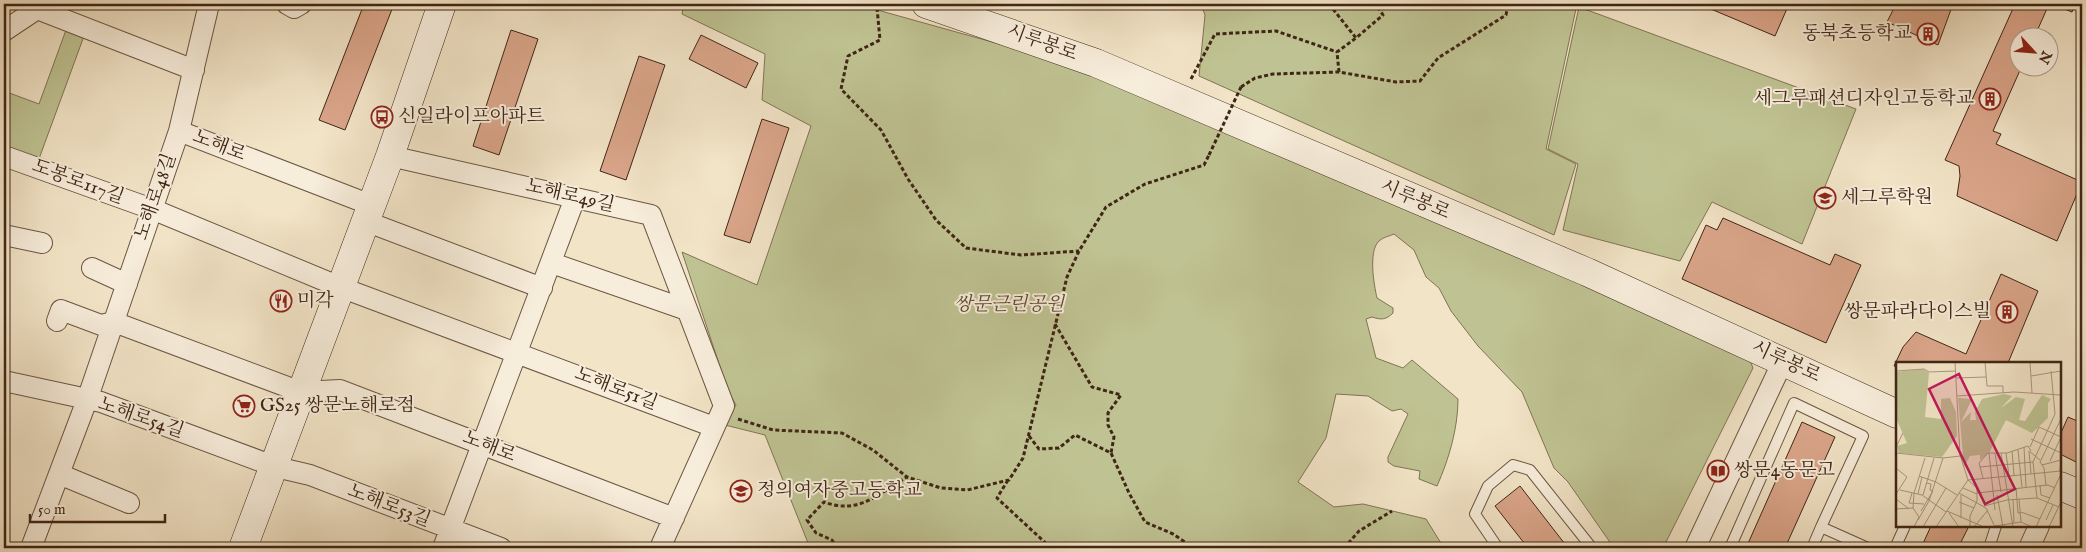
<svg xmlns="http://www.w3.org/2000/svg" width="2086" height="552" font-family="'IM FELL English','Noto Serif KR',serif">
<rect width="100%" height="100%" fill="#f2e4c7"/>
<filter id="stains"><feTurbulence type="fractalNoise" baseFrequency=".004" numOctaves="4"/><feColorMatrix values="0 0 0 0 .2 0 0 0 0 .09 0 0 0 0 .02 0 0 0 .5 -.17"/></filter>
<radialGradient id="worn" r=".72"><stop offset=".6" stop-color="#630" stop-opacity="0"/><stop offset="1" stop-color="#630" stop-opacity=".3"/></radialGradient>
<path fill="#bfc292" stroke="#807454" d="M684,4H856L1053,59L1745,348L1753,368L1663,548H1614L1568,482L1554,468L1522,392L1478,346L1451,311L1439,288L1426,277L1414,250L1394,234C1390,236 1383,237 1379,241C1368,251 1374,285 1377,298L1393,308V313C1386,320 1381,320 1372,317L1366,319L1376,358L1403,368L1412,360L1458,399C1458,428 1449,459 1437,486L1419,479L1420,471L1394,466L1388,462V457L1408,414L1401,409L1392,411L1368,396L1336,394L1326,438L1298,482L1334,507L1363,504L1426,519L1444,548H810L765,435L725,425L736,405L728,391L682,252L757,285L811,126L762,100L765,54L682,14Z
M1201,4H1577L1546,149L1576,164L1554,235L1199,76L1205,15Z
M1579,7L1856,109L1802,244L1712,202L1680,261L1563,230L1578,164L1548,149Z
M66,30L84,36L36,167L4,156V91L39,104Z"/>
<path fill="#daa58a" stroke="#402615" d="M364,4H394L345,130L319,120Z
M1699,4H1789L1775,36Z
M1896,4H1953L1938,45L1887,22Z
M2015,4H2049L2034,38H2018V68H2021L1993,131L2001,134L1996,144L2082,182L2057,241L1957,196L1960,176L1959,166L1945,160Z
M2052,4H2075L2072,12Z
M511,30L538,39L499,155L473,146Z
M701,35L758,63L746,88L689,59Z
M639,56L665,65L626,180L600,171Z
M762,119L789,128L750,243L724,235Z
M1723,218L1830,265L1835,254L1861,265L1826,343L1682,279L1706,225L1717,230Z
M2001,274L2038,291L2008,363H1897V367L1894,366L1903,347L1916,332L1966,354Z
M2068,417L2082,423V465L2060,454V435Z
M1802,422L1835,437L1785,548H1746Z
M1520,486L1568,548H1528L1495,506Z
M1931,526H1969L1958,548H1921Z"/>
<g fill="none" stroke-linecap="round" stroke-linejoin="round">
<g stroke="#6c5642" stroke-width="12">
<path id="lane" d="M1498,548L1475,514L1488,486L1513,465L1530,470L1592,548
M1730,548L1794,403L1863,436L1821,527L1868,548
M1812,548L1821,527
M1895,548L1905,526
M1989,548L1996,526"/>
</g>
<g stroke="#6c5642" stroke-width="22">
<path id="street" d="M287,4L294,8L301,4
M4,31L37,9L194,70
M179,131L371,205
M4,156L152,209L340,287L714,427
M390,156L651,215L724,406L660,548
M365,221L542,288
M4,235L42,243
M552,263L687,310
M92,268L127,284
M57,321L61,310L101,325L114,322L301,392L340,390L674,518
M4,381L101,402L276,467L310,475L501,548
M59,474L129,503
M31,548L87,400L179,131L209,4
M443,548L575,198
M1695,548L1783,361
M2029,548L2039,526"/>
</g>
<g stroke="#402615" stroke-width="29">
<path id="secondary" d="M926,4L1096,63L1587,272L1897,414
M2060,486L2082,495
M243,548L390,156L442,4"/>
</g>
<path stroke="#402615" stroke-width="3" stroke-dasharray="4 2.5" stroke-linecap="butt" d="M1329,4L1356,38L1383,15L1376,4
M877,8L880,40L848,56L841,89L881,130L908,179L936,220L966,248L1021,255L1079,251
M1339,72L1337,52L1356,38
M1191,79L1215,34L1276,31L1337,52
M1241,87L1255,78L1273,74L1339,72L1396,82L1420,81L1438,58L1506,15L1508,4
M1055,324L1092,387L1121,395L1108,413V425L1114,437L1111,453
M738,419L773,430L842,433L873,450L907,477L941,488L967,490L1009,480L1023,458L1067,277L1079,251L1106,207L1145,184L1204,165L1209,155
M1029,436L1039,449L1059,448L1075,435L1111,453L1129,493L1145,522L1173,534L1194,548
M1008,480L997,498L1051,548
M837,548L832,540L816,533L807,520L824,502C859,515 878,494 907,477
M1344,548L1359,531L1392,511"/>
<use href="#lane" stroke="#f7eddb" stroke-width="10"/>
<use href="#street" stroke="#f7eddb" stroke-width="20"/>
<use href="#secondary" stroke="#f7eddb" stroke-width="28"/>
<path stroke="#402615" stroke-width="3" stroke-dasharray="4 2.5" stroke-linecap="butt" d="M1209,155L1241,87"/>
</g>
<defs>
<g id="building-ring" transform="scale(1.125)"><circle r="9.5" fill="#f7eddb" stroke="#8f2418" stroke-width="1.5"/><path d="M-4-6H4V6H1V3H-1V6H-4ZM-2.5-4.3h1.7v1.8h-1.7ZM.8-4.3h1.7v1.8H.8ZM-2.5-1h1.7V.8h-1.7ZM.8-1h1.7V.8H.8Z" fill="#8f2418"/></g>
<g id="bus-ring" transform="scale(1.125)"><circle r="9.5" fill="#f7eddb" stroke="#8f2418" stroke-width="1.5"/><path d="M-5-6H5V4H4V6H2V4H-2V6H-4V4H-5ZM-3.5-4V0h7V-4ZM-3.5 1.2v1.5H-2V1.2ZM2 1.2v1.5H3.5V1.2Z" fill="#8f2418"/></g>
<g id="school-ring" transform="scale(1.125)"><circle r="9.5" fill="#f7eddb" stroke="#8f2418" stroke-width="1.5"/><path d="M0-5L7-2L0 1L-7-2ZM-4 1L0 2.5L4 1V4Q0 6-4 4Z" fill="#8f2418"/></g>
<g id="restaurant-ring" transform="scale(1.125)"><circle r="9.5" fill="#f7eddb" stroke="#8f2418" stroke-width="1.5"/><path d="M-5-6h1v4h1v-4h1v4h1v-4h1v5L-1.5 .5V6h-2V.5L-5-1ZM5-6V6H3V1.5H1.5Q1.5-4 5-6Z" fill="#8f2418"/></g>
<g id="supermarket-ring" transform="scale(1.125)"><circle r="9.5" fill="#f7eddb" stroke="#8f2418" stroke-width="1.5"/><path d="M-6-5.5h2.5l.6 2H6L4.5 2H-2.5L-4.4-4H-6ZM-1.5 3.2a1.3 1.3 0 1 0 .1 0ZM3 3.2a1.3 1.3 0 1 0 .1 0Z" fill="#8f2418"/></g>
<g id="library-ring" transform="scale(1.125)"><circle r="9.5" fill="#f7eddb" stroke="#8f2418" stroke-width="1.5"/><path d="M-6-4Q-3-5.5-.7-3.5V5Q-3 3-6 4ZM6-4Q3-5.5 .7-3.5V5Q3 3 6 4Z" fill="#8f2418"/></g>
</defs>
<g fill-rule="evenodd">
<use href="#building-ring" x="1928" y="34"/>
<use href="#building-ring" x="1990" y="99"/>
<use href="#bus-ring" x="382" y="117"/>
<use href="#school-ring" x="1825" y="198"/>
<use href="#restaurant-ring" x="281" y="301"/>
<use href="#building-ring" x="2007" y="312"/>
<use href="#supermarket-ring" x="244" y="406"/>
<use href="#library-ring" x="1718" y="471"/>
<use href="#school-ring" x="741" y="491"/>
</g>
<g text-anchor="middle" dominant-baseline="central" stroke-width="4" stroke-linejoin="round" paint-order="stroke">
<g font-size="19" fill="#402615" stroke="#f7eddb" text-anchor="start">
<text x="1912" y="34" text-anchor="end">동북초등학교</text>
<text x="1974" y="99" text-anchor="end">세그루패션디자인고등학교</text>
<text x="398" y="117">신일라이프아파트</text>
<text x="1841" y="198">세그루학원</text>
<text x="297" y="301">미각</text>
<text x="1991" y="312" text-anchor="end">쌍문파라다이스빌</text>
<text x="260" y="406">GS25 쌍문노해로점</text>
<text x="1734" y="471">쌍문4동문고</text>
<text x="757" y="491">정의여자중고등학교</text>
</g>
<g font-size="19" fill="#402615" stroke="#f7eddb">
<text transform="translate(1042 43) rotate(20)">시루봉로</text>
<text transform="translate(219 146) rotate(21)">노해로</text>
<text transform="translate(78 182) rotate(20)">도봉로117길</text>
<text transform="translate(570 196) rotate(13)">노해로49길</text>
<text transform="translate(156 197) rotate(-71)">노해로48길</text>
<text transform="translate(1415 200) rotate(23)">시루봉로</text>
<text transform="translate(1786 362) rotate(25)">시루봉로</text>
<text transform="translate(616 389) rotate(21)">노해로51길</text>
<text transform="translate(141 418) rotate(19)">노해로54길</text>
<text transform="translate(489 447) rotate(21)">노해로</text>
<text transform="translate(389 506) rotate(21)">노해로53길</text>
</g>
<g font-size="19" font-style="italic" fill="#604d34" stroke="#f7eddb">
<text x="1009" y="305">쌍문근린공원</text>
</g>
</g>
<g transform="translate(1896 362)">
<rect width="165" height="165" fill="#f2e4c7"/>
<path d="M27,7L33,11L29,55L45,57V37L54,36L60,50L61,74L46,95L3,91L1,84L11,81L0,56V10ZM108,32L116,34L105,46L120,35L129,37L123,58L129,59L146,33L155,37L152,41V56L136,71L110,58L93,91L84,98V93L74,94L68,105L62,36L76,37L65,60L75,50L74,58H80L79,50L86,37Z" fill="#bfc292"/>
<path fill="none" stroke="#ab9880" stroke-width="1" d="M59,0L64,93L72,118L81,126V139L74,154V165M89,0L91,24H107V31M134,0L136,31M0,9L28,7L33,10L60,9M135,14L165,9M60,16L90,15M61,34L118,30L165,33M135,77L165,91M0,85L7,71M128,85L130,125M134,85L143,65L165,75M122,88L126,125M116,89L118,113M0,91L47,96L64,94M93,91L99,148M99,91L105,130M105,91L117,165M110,91L113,114M154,99L165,75M144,100L165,57M144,100L148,106L150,123M146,103L165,98M84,105L137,100M0,106L11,115L0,132M164,109L165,93M135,112L133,89L144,98M23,114L40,120L61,133M87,116L83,101L92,91H111L132,84L135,89M144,123L145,133L154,136M67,126L81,132M120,126L122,151H125M4,128L26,133L50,150M16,131L13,141L28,142M18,131L29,96M63,131L90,146L99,165M81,131L152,123L159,126M22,132L26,115M27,133L38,96M101,133L107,165M141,136L137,100L159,52L155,9M0,137L13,147M117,137L118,161M123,137L125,160M63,140L78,146M88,144L111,138L141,136L163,145M0,147L17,146M25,149L37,129L34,128L35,122L30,121M51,149L88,165M125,150L144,157M53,151L63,165M65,156V133M22,158L33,139L47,96M150,158L157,143M99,164L125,160L136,165M18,165L23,155L17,146L18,131M27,165L50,126M40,165L72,118L165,109M78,165L92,148M140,165L165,112M153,165L165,140"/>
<path fill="#c2185b" fill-opacity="0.15" stroke="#c2185b" stroke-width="2.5" d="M63,12L119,127L89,142L33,27Z"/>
<rect width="165" height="165" fill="none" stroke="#402615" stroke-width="2.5"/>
</g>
<rect width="2086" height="552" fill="none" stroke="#f2e4c7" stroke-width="20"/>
<rect x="5" y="5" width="2076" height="542" fill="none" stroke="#402615" stroke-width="2.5"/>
<rect x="10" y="10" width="2066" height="532" fill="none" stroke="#402615"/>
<g transform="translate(2034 52) rotate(116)"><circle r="24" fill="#f7eddb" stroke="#ae9d8c"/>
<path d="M0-4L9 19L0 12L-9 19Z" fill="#8f2418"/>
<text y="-8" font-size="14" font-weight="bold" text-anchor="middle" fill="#402615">N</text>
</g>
<path d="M30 514v8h135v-8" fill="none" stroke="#402615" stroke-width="2.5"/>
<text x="38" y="514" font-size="15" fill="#402615" stroke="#f7eddb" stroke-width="4" paint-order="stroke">50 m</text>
<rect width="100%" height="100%" filter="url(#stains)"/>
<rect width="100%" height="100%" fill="url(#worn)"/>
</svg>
